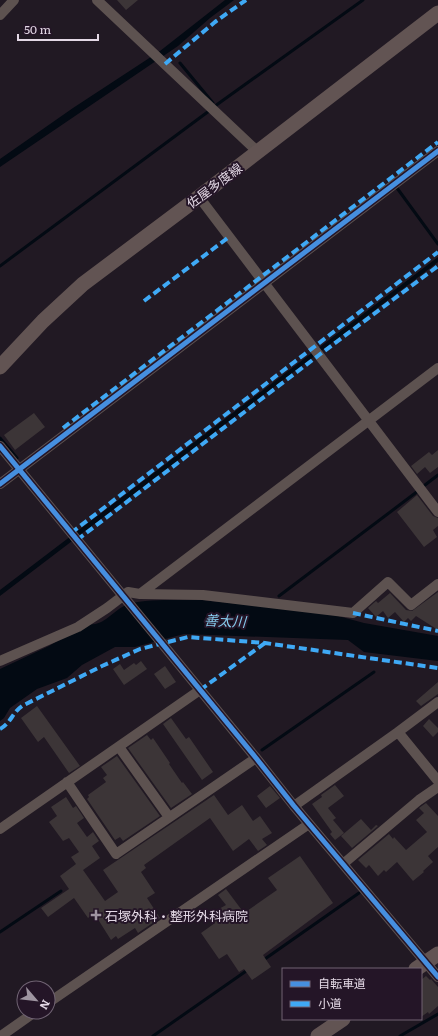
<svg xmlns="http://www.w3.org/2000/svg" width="438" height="1036" font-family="Literata,'Noto Sans JP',serif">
<rect width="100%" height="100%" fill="#211923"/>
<path fill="#030a13" d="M225,0H234L210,18L178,46L0,167V159L73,108L160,51Z
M438,257V262L0,596V590Z
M183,600H201L327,613L364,623L438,636V661L364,652L348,640L184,634L135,647H115L82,665L67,678L37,689L10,708L4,718L0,721V669L49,646L86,624C103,627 111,613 124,606C138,599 167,600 183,600Z"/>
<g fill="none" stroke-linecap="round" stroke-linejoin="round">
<path stroke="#030a13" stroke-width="3" d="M180,63L213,103
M215,106L363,0
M397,188L438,244
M0,266L209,111
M0,438L17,458
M425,485L438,475
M279,596L418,491
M262,750L374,672
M0,932L61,891
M262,961L359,893
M153,1036L249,969
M400,1036L438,1014"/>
</g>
<path fill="#3c3537" d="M117,0H138L126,10Z
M34,413L45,427L15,450L4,435Z
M438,450V467L430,473L425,467L417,474L411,466L429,452L432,455Z
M417,495L433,516L438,518V526L433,530L437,537L424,547L397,512Z
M438,592V630L416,616L411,621L408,618L404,622L395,612L388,618L383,611L376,617L368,608L376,601L378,603L390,593L406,610L412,611Z
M141,661L147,669L124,685L113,669L120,664L124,670L134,663L136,665Z
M165,666L176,682L165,689L154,674Z
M438,682V694L421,706L416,701Z
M37,706L80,766L69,773L44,737L38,742L21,718Z
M171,718L186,739L189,737L213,772L202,780L163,724Z
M429,719L438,728V732L433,737L423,726Z
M147,735L151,740L153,738L170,763L169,764L182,783L183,782L192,794L171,808L128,748Z
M117,756L160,816L123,841L120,837L115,840L87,799L89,797L88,795L106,782L103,778L107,775L101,767Z
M335,785L344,796L328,808L336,818L333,820L344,833L335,840L330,834L332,832L312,804L322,797L321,795Z
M270,786L280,798L266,808L257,796Z
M214,795L228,815L242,805L253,821L260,816L272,833L262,839L267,845L258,851L249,839L233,851L210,818L144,865L146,868L141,872L155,893L147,898L160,918L138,933L135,928L118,939L116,936L111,940L94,913L88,918L74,898L48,917L41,908L69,889L60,876L76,864L71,857L79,852L69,838L63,841L49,822L57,816L51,807L66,797L73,808L76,806L84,818L77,823L87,837L93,832L99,841L92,846L100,858L83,870L105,901L118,892L103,870Z
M426,803L438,816V847L428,856L433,862L423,871L424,872L413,881L397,862L386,872L384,870L378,876L369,865L366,868L358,860L389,834L393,839L394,837L406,850L427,832L416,820L424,813L419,808Z
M361,819L371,830L376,825L378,826L352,848L341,836Z
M300,856L333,903L263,955L271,967L252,980L244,969L239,972L227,954L219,959L201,933L215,923L214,916L217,910L226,905L218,895L226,889L244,913L277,890L268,878Z
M426,976L430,980L431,979L438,987V1006L429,1014L428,1012L421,1017V980Z"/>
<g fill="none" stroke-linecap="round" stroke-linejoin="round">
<path stroke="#5d5250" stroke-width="10" d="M97,0L258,152
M0,15L14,0
M199,197L438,512
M0,446L256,758L294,806L438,977
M0,484L438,151
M140,594L438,368
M0,661L78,627L107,608L128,592L140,594L203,595L353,613L388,582L411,605L438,584
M398,732L438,702
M119,747L169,817
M67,782L116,854L256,758
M294,806L398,732L438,781
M0,829L200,690
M343,864L419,800L438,787
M48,1003L309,824
M1,1036L35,1012"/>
<path stroke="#625453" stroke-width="15" d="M0,367L43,321L83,284L199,197L438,13
M416,969L438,954
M318,1036L343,1019"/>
<path stroke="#3fa9f5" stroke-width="4" stroke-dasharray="8 4" stroke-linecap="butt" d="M165,64L215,22L246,0
M144,301L229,237
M63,428L438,142
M71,533L438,252
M77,540L319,355L438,266
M353,613L438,631
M200,690L265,643
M0,729C11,723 12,713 22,706L102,666L140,649L188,637L265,643L438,668"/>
<g stroke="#241527" stroke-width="8">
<path id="cycleway" d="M0,446L256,758L294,806L438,977
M0,484L438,151"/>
</g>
<use href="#cycleway" stroke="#468fdf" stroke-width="5"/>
</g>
<path fill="#9f95a1" stroke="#241527" stroke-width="1.5" d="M94 909h4v4h4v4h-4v4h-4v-4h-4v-4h4z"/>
<g text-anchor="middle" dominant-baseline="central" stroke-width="4" stroke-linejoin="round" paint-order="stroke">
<g font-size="13" fill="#e3d8e5" stroke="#241527">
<text transform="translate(214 185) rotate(-37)">佐屋多度線</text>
</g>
<g font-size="13" fill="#e3d8e5" stroke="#241527" text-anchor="start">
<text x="105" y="915">石塚外科・整形外科病院</text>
</g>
<g font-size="14" font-style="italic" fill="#86cced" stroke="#241527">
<text transform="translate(225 620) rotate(3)">善太川</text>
</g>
</g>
<rect x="282" y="968" width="140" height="52" fill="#241527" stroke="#706373"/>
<rect x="290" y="981" width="20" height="6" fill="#468fdf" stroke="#706373"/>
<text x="318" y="988" font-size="12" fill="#e3d8e5">自転車道</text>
<rect x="290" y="1001" width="20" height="6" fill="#3fa9f5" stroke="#706373"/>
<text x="318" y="1008" font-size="12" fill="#e3d8e5">小道</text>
<g transform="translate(36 1000) rotate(118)"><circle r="19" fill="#241527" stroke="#706373"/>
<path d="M0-3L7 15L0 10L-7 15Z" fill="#9f95a1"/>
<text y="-6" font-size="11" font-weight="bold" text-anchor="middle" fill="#e3d8e5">N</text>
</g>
<path d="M18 34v6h80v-6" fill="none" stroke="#e3d8e5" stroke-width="2"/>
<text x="24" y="34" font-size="12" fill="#e3d8e5" stroke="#241527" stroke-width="3" paint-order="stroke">50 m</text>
</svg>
